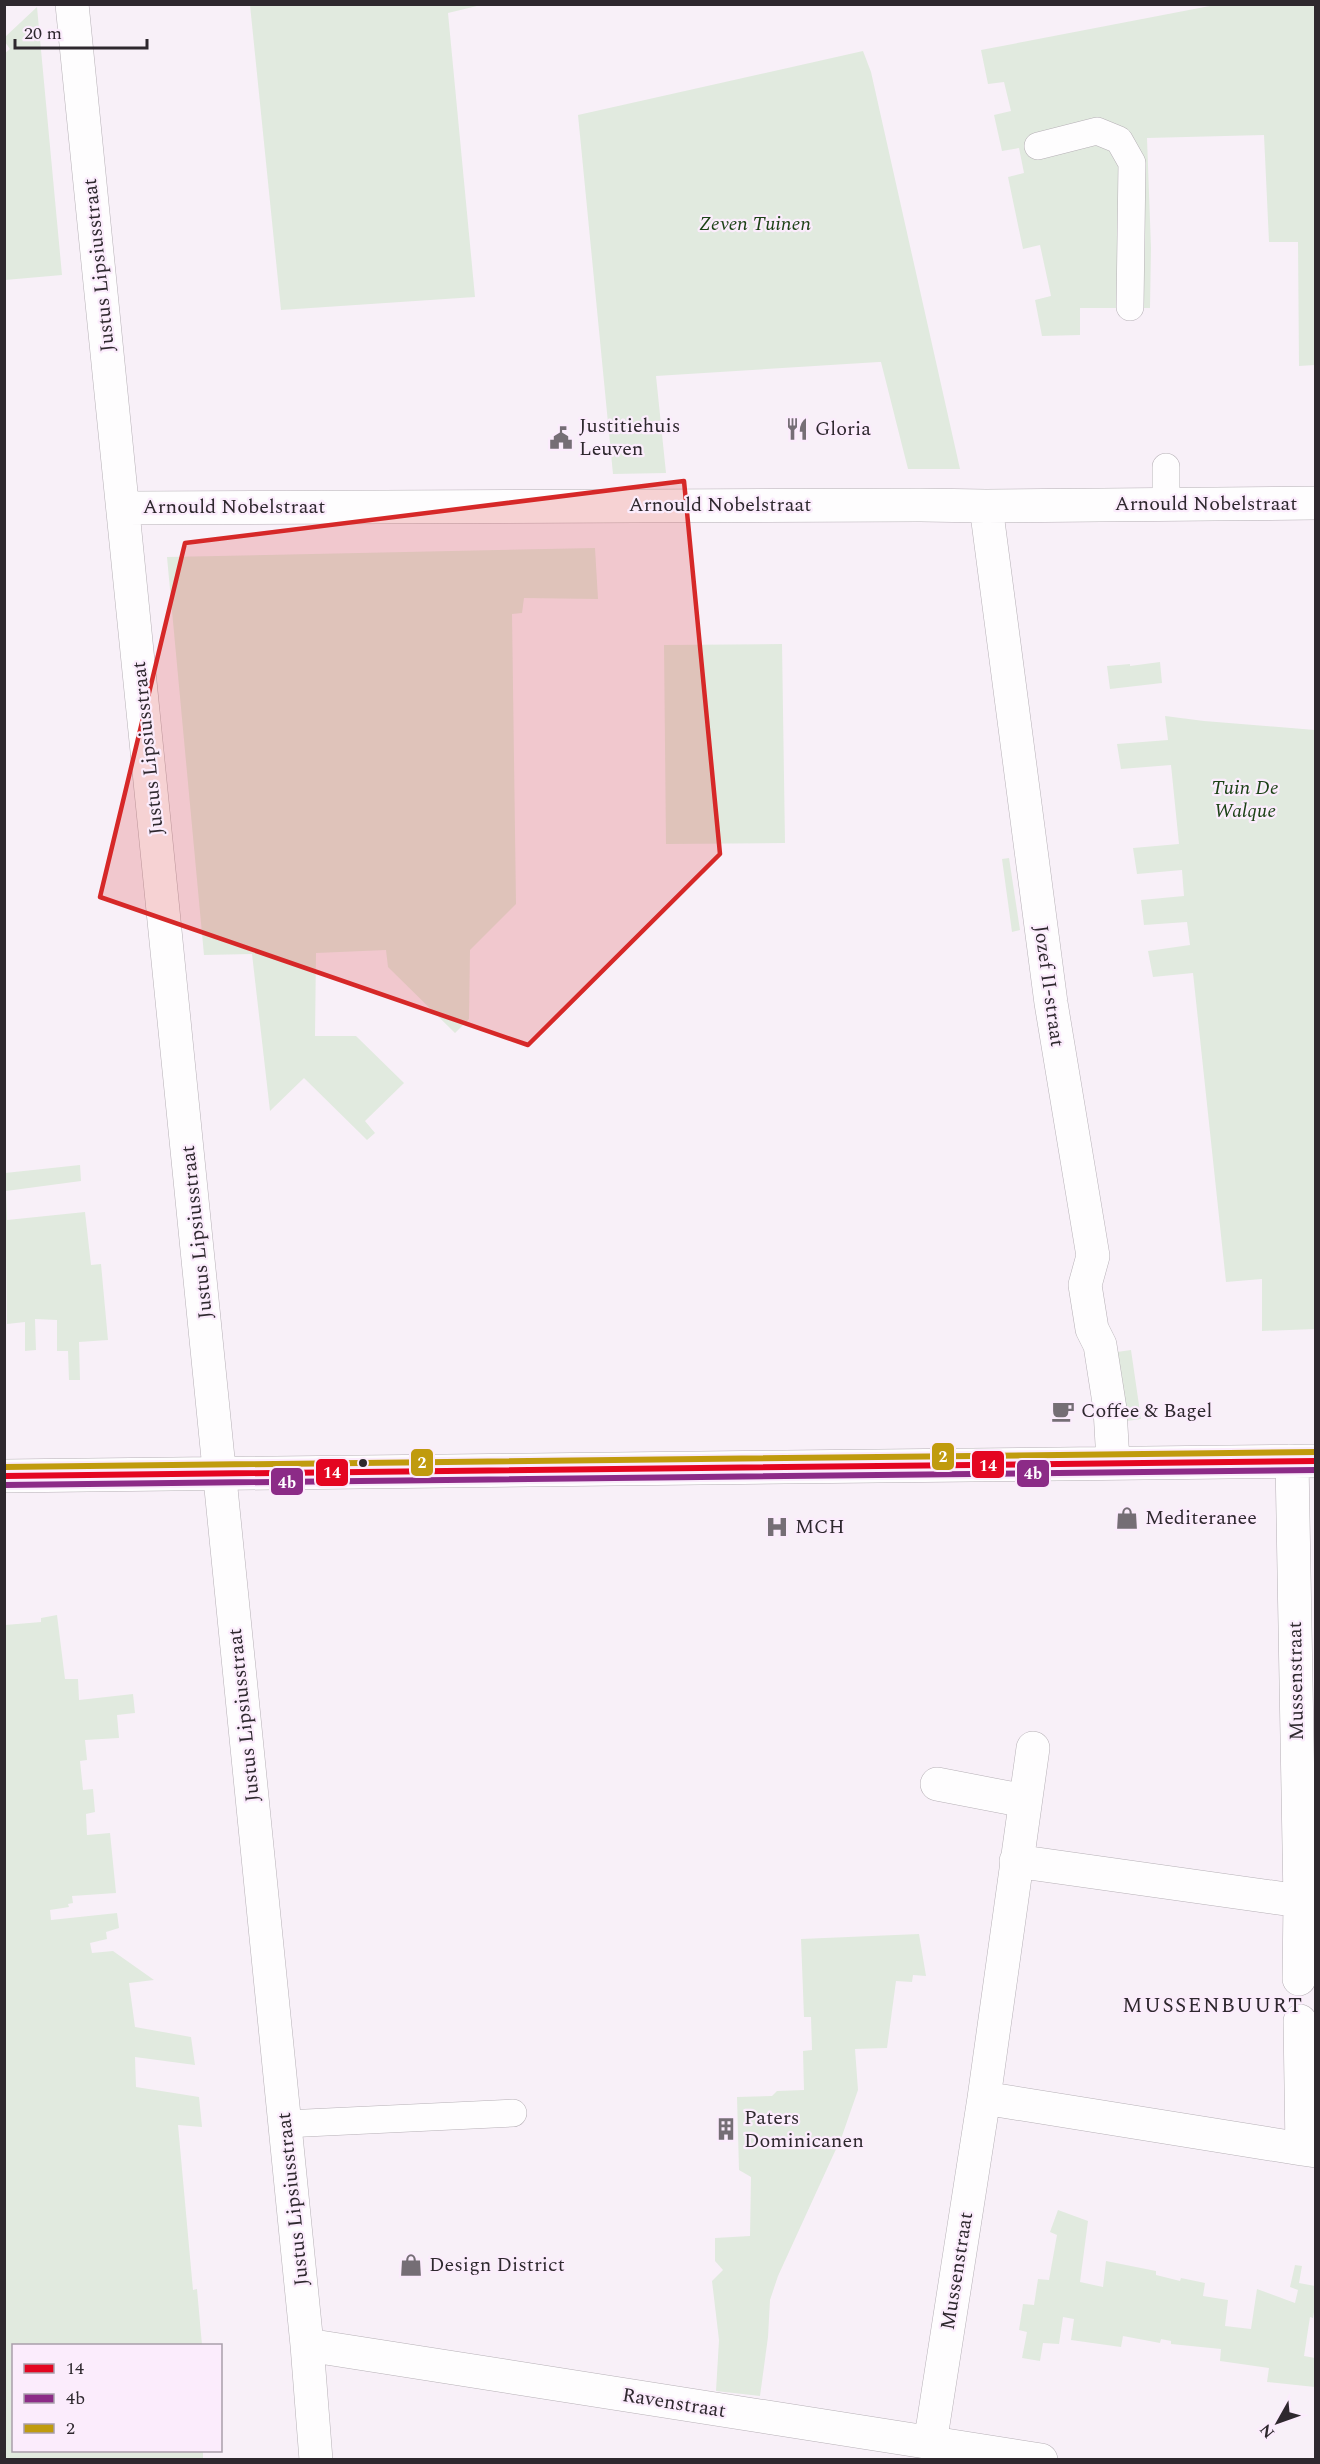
<svg xmlns="http://www.w3.org/2000/svg" width="1320" height="2464" font-family="Spectral,serif">
<rect width="100%" height="100%" fill="#f8f0f8"/>
<path fill="#e1eadf" d="M250,5H481L448,13L475,297L281,310Z
M1215,5H1315V365L1299,366L1298,242H1269L1264,135L1147,138L1151,248L1150,308H1080V335L1042,336L1035,300L1051,296L1040,245L1023,249L1008,177L1024,173L1019,148L1002,151L994,115L1011,111L1004,82L988,84L981,50Z
M37,7L62,275L5,280L4,54L10,49L5,42V37Z
M863,51L871,72L960,469H908L881,362H879L656,376L666,473L613,474L578,115Z
M595,548L598,599L524,598L522,613L512,614L516,904L470,950L469,1019L455,1033L388,967L386,950L316,953L315,1036H356L404,1083L365,1121L375,1133L367,1140L304,1078L270,1111L252,954L204,955L167,557Z
M782,644L785,843L666,844L664,645Z
M1160,662L1162,683L1110,689L1107,666L1130,664V666Z
M1165,716L1204,721L1315,730V1329L1262,1331V1279L1226,1282L1193,973L1153,977L1148,951L1190,945L1187,922L1144,925L1141,900L1184,896L1182,870L1137,874L1133,848L1179,844L1171,765L1121,769L1117,744L1168,740Z
M1009,858L1020,930L1012,932L1002,859Z
M80,1165L81,1181L6,1191L7,1220L85,1212L91,1265L101,1264L108,1340L79,1342L80,1380H69L68,1351H57V1320L35,1319L36,1350L25,1351V1322L7,1324L5,1173Z
M1131,1350L1141,1419L1127,1421L1117,1352Z
M57,1615L65,1679H78L79,1700L133,1694L135,1713L117,1715L119,1738L85,1740L87,1760L80,1761L83,1790L93,1789L95,1812L86,1814L87,1835L110,1833L116,1893L72,1896L73,1903L68,1904L69,1907L50,1910L51,1920L117,1913L119,1928L106,1932L107,1939L90,1943L92,1953L113,1951L154,1980L129,1983L135,2027L191,2037L195,2065L135,2057L136,2087L199,2097L202,2127L178,2125L193,2290L197,2289L202,2345L14,2346V2450H203V2459H5V1625L41,1622V1618Z
M919,1934L926,1976L913,1975L912,1982L896,1981L887,2048L855,2049L858,2090L842,2136L778,2276L770,2300L768,2337L760,2396L716,2391L719,2340L712,2281L723,2270L715,2261V2238L750,2236L751,2177L739,2170L737,2097L772,2096L777,2091L804,2090L803,2051L812,2050L811,2017H804L801,1939Z
M1058,2210L1088,2221L1080,2282L1103,2287L1106,2261L1156,2271V2275L1180,2281L1181,2278L1205,2283L1203,2296L1228,2300L1225,2326L1251,2329L1257,2289L1295,2303L1298,2290L1290,2287L1295,2265L1302,2266L1299,2283L1315,2286V2312H1314L1313,2318L1310,2317L1304,2356L1315,2358V2387L1267,2382L1269,2368L1220,2361L1221,2349L1171,2344V2341L1161,2339L1160,2343L1123,2336L1121,2347L1071,2340L1074,2319L1063,2317L1059,2344L1043,2343L1040,2361L1022,2358L1027,2332L1019,2330L1023,2304L1034,2305L1038,2279L1049,2280L1057,2235L1050,2232Z"/>
<g fill="none" stroke-linecap="round" stroke-linejoin="round">
<g stroke="#b6b0b6" stroke-width="28">
<path id="lane" d="M1038,146L1097,131L1119,140L1132,163L1130,307
M1166,467V504
M285,2124L513,2113"/>
</g>
<g stroke="#b6b0b6" stroke-width="34">
<path id="street" d="M72,4L307,2345L316,2460
M986,506L1051,1003L1093,1256L1085,1285L1092,1329L1100,1345L1110,1409L1113,1462
M124,508L920,505L986,506L1316,503
M1292,1461L1300,1901
M4,1476L1316,1461
M937,1784L1025,1801
M1016,1861L1300,1901L1299,1979
M1300,2021L1302,2149L1316,2151
M984,2098L1302,2149
M307,2345L1041,2460
M930,2444L984,2098L1033,1748"/>
</g>
<use href="#lane" stroke="#fefdfe" stroke-width="27"/>
<use href="#street" stroke="#fefdfe" stroke-width="33"/>
<g stroke="#fbecfc" stroke-width="10">
<path id="bus-1" d="M4,1476L1316,1461"/>
</g>
<g stroke="#fbecfc" stroke-width="10">
<path id="bus-2" d="M4,1485L1316,1470"/>
</g>
<g stroke="#fbecfc" stroke-width="10">
<path id="bus-3" d="M4,1467L1316,1452"/>
</g>
<use href="#bus-1" stroke="#e40521" stroke-width="6"/>
<use href="#bus-2" stroke="#8c2b87" stroke-width="6"/>
<use href="#bus-3" stroke="#c09b0e" stroke-width="6"/>
</g>
<path fill="#d62828" fill-opacity="0.2" stroke="#d62828" stroke-width="4.5" stroke-linejoin="round" d="M684,481L720,854L528,1045L100,897L185,543Z"/>
<defs>
<g id="restaurant-bare" transform="scale(1.8)"><path d="M-5-6h1v4h1v-4h1v4h1v-4h1v5L-1.5 .5V6h-2V.5L-5-1ZM5-6V6H3V1.5H1.5Q1.5-4 5-6Z" fill="#756e75" stroke="#fbecfc" stroke-width="2.5" paint-order="stroke"/></g>
<g id="civic-bare" transform="scale(1.8)"><path d="M-.6-6.5H3V-4.5H.6V-3L4-1V1h2V6H-6V1h2V-1L-.6-3ZM-1.2 2.5V6h2.4V2.5Z" fill="#756e75" stroke="#fbecfc" stroke-width="2.5" paint-order="stroke"/></g>
<g id="cafe-bare" transform="scale(1.8)"><path d="M-5.5-4.5H6V0H3Q3 3.5 0 3.5H-2.5Q-5.5 3.5-5.5 0ZM3-3.2v2h1.7v-2ZM-6 4.5H4V6H-6Z" fill="#756e75" stroke="#fbecfc" stroke-width="2.5" paint-order="stroke"/></g>
<g id="shop-bare" transform="scale(1.8)"><path d="M-5-2.5h2.3a2.7 3.5 0 0 1 5.4 0H5L5.5 6h-11ZM-1.5-2.5h3a1.5 2.3 0 0 0-3 0Z" fill="#756e75" stroke="#fbecfc" stroke-width="2.5" paint-order="stroke"/></g>
<g id="hospital-bare" transform="scale(1.8)"><path d="M-5-5h3v3.5h4V-5h3V5h-3V1.5h-4V5h-3Z" fill="#756e75" stroke="#fbecfc" stroke-width="2.5" paint-order="stroke"/></g>
<g id="building-bare" transform="scale(1.8)"><path d="M-4-6H4V6H1V3H-1V6H-4ZM-2.5-4.3h1.7v1.8h-1.7ZM.8-4.3h1.7v1.8H.8ZM-2.5-1h1.7V.8h-1.7ZM.8-1h1.7V.8H.8Z" fill="#756e75" stroke="#fbecfc" stroke-width="2.5" paint-order="stroke"/></g>
</defs>
<g fill-rule="evenodd">
<use href="#restaurant-bare" x="797" y="429"/>
<use href="#civic-bare" x="561" y="438"/>
<use href="#cafe-bare" x="1063" y="1411"/>
<use href="#shop-bare" x="1127" y="1518"/>
<use href="#hospital-bare" x="777" y="1527"/>
<use href="#building-bare" x="726" y="2129"/>
<use href="#shop-bare" x="411" y="2265"/>
</g>
<circle fill="#2e282e" stroke="#fbecfc" stroke-width="2" cx="363" cy="1463" r="5"/>
<g text-anchor="middle" dominant-baseline="central" stroke-width="4.5" stroke-linejoin="round" paint-order="stroke">
<g font-size="20" font-style="italic" fill="#1c4216" stroke="#fbecfc">
<text x="755" y="224">Zeven Tuinen</text>
<text x="1245" y="788">Tuin De<tspan x="1245" dy="23">Walque</tspan></text>
</g>
<g font-size="20" fill="#2e282e" stroke="#fbecfc">
<text transform="translate(99 265) rotate(-96)">Justus Lipsiusstraat</text>
<text x="1206" y="504">Arnould Nobelstraat</text>
<text x="720" y="505">Arnould Nobelstraat</text>
<text x="234" y="507">Arnould Nobelstraat</text>
<text transform="translate(148 748) rotate(-96)">Justus Lipsiusstraat</text>
<text transform="translate(1049 986) rotate(82)">Jozef II-straat</text>
<text transform="translate(197 1232) rotate(-96)">Justus Lipsiusstraat</text>
<text transform="translate(1296 1681) rotate(-91)">Mussenstraat</text>
<text transform="translate(244 1715) rotate(-96)">Justus Lipsiusstraat</text>
<text transform="translate(293 2199) rotate(-96)">Justus Lipsiusstraat</text>
<text transform="translate(957 2271) rotate(-81)">Mussenstraat</text>
<text transform="translate(674 2403) rotate(9)">Ravenstraat</text>
</g>
<g font-size="20" fill="#2e282e" stroke="#fbecfc" text-anchor="start">
<text x="579" y="426">Justitiehuis<tspan x="579" dy="23">Leuven</tspan></text>
<text x="815" y="429">Gloria</text>
<text x="1081" y="1411">Coffee &amp; Bagel</text>
<text x="1145" y="1518">Mediteranee</text>
<text x="795" y="1527">MCH</text>
<text x="744" y="2118">Paters<tspan x="744" dy="23">Dominicanen</tspan></text>
<text x="429" y="2265">Design District</text>
</g>
<g font-size="21" letter-spacing="1.5" fill="#2e282e" stroke="#fbecfc">
<text x="1213" y="2006">MUSSENBUURT</text>
</g>
</g>
<g stroke="#fbecfc" stroke-width="2">
<rect x="931" y="1442" width="24" height="29" rx="6" fill="#c09b0e"/>
<rect x="410" y="1448" width="24" height="29" rx="6" fill="#c09b0e"/>
<rect x="971" y="1450" width="34" height="29" rx="6" fill="#e40521"/>
<rect x="315" y="1458" width="34" height="29" rx="6" fill="#e40521"/>
<rect x="1016" y="1459" width="34" height="29" rx="6" fill="#8c2b87"/>
<rect x="270" y="1467" width="34" height="29" rx="6" fill="#8c2b87"/>
</g>
<g font-size="16" text-anchor="middle" font-weight="bold" fill="#fff">
<text x="943" y="1462">2</text>
<text x="422" y="1468">2</text>
<text x="988" y="1471">14</text>
<text x="332" y="1478">14</text>
<text x="1033" y="1479">4b</text>
<text x="287" y="1488">4b</text>
</g>
<rect width="1320" height="2464" fill="none" stroke="#2e282e" stroke-width="12"/>
<rect x="12" y="2344" width="210" height="108" fill="#fbecfc" stroke="#a99eaa" stroke-width="1.5"/>
<rect x="24" y="2364" width="30" height="9" fill="#e40521" stroke="#a99eaa" stroke-width="1.5"/>
<text x="66" y="2374" font-size="18" fill="#2e282e">14</text>
<rect x="24" y="2394" width="30" height="9" fill="#8c2b87" stroke="#a99eaa" stroke-width="1.5"/>
<text x="66" y="2404" font-size="18" fill="#2e282e">4b</text>
<rect x="24" y="2424" width="30" height="9" fill="#c09b0e" stroke="#a99eaa" stroke-width="1.5"/>
<text x="66" y="2434" font-size="18" fill="#2e282e">2</text>
<g transform="translate(1278 2422) rotate(230)" stroke="#fbecfc" stroke-width="4.5" paint-order="stroke">
<path d="M0-4.5L10 22L0 15L-10 22Z" fill="#2e282e"/>
<text y="-9" font-size="16" font-weight="bold" text-anchor="middle" fill="#2e282e">N</text>
</g>
<path d="M15 39v9h132v-9" fill="none" stroke="#2e282e" stroke-width="3"/>
<text x="24" y="39" font-size="18" fill="#2e282e" stroke="#fbecfc" stroke-width="4.5" paint-order="stroke">20 m</text>
</svg>
